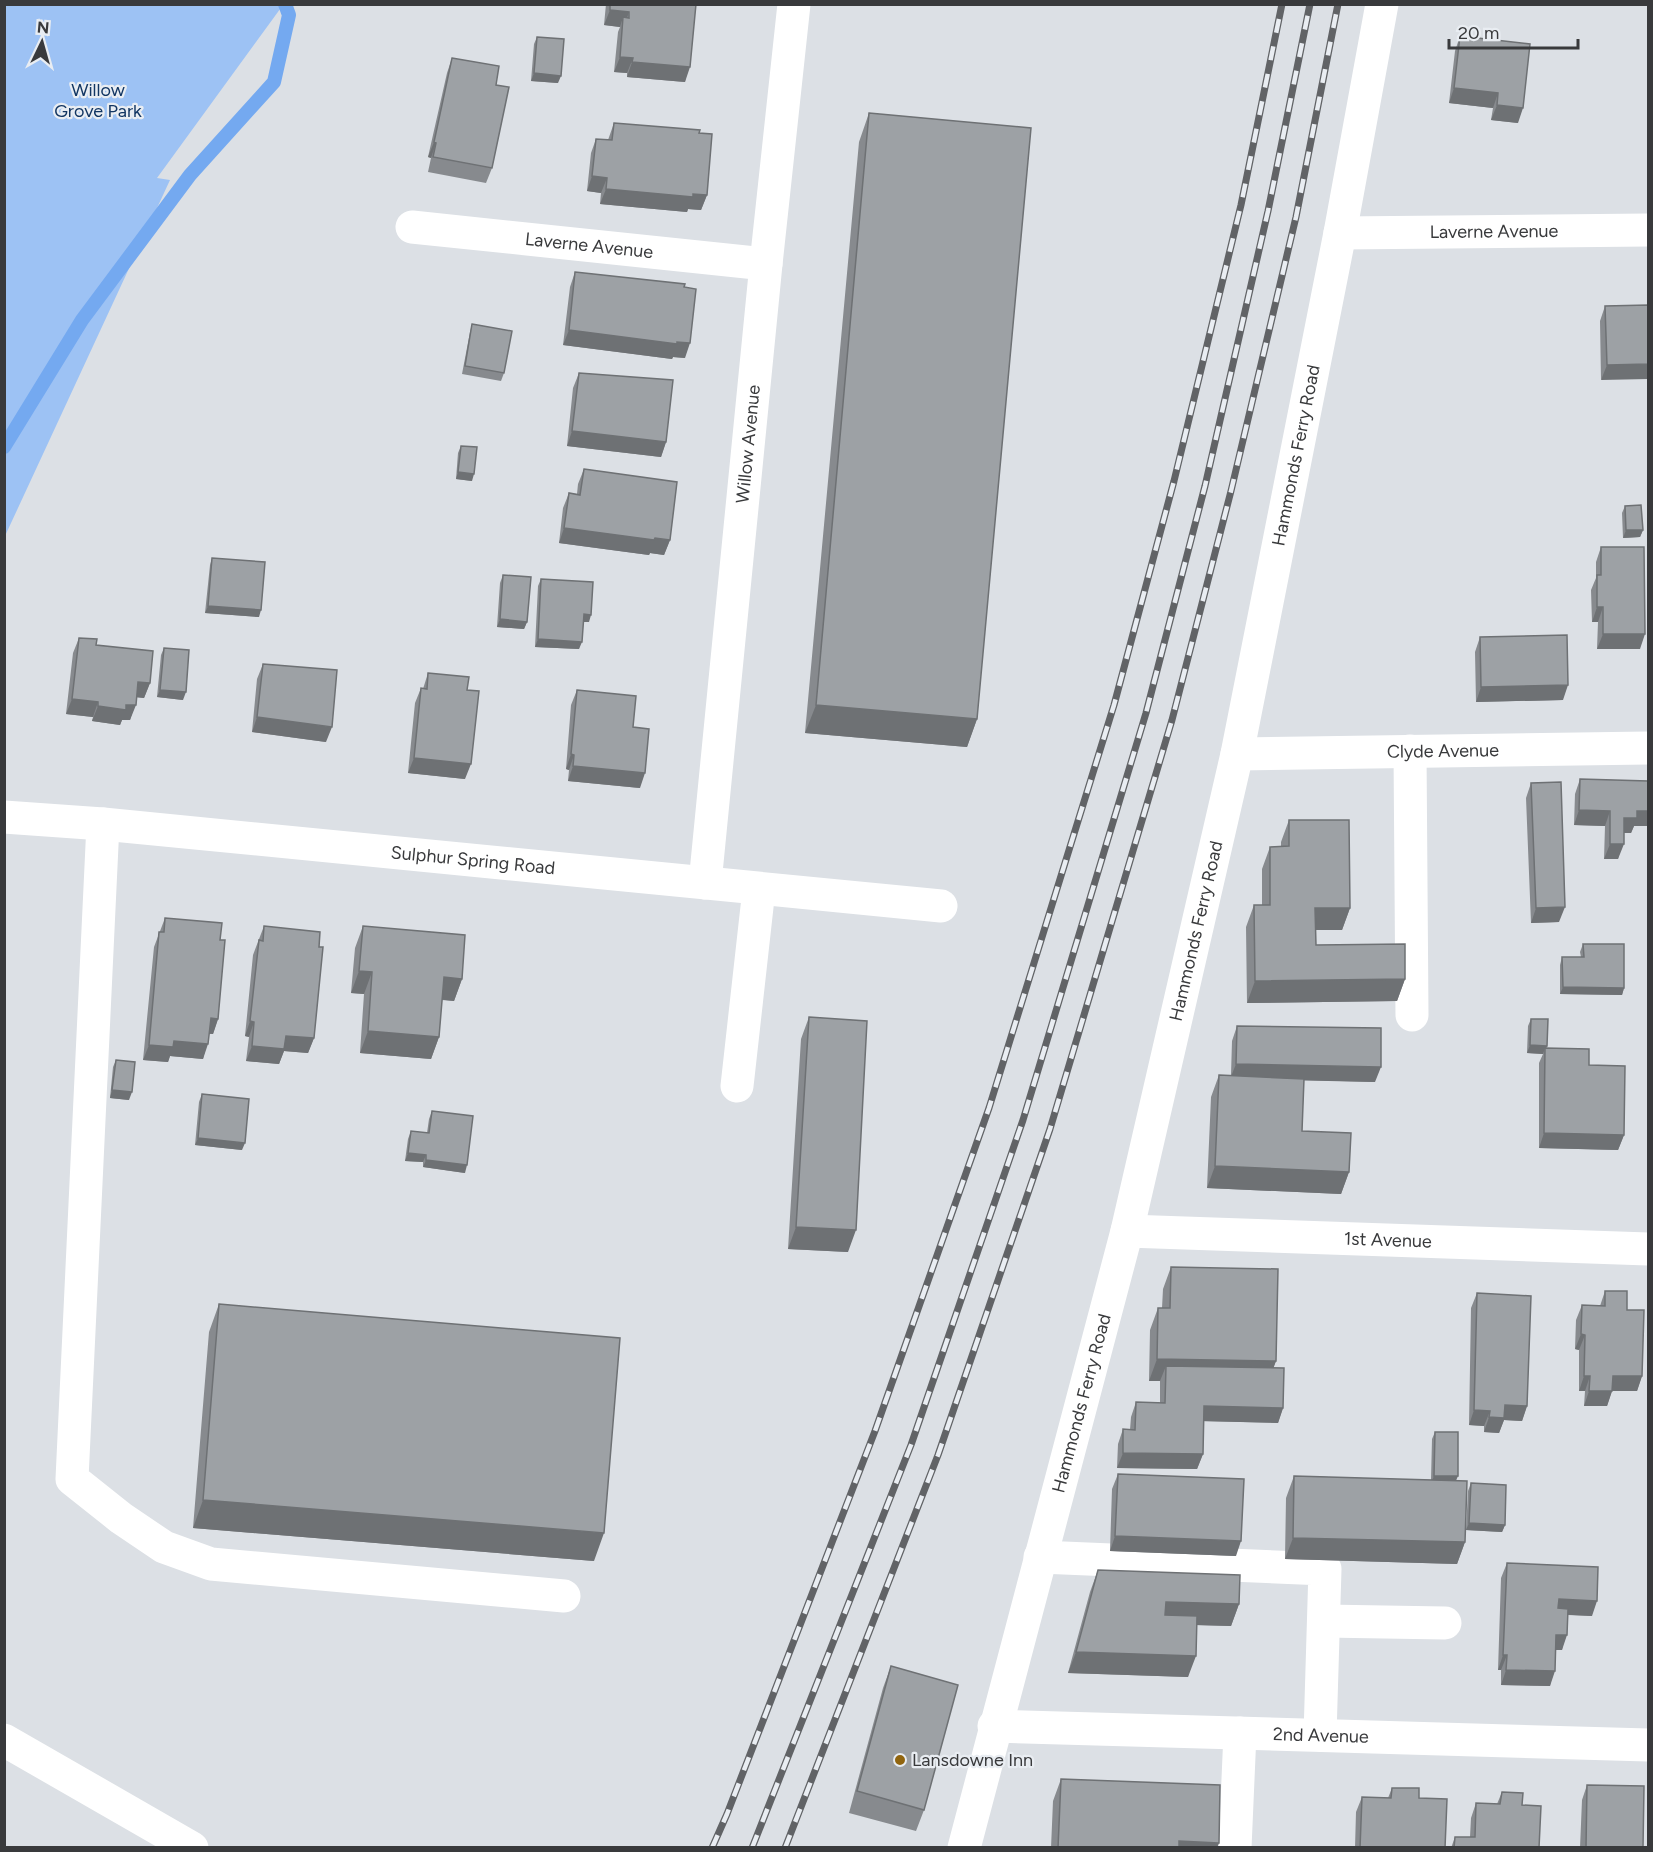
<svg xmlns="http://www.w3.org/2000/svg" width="1653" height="1852" font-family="Figtree,sans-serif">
<rect width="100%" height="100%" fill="#dce0e5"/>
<path fill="#9dc2f4" d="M5,4L283,5L157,178L170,180L5,536Z"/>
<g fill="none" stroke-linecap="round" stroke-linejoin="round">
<path stroke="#74a9f0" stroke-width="14" d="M4,447L82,320L190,175L274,82L289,15L285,4"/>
<g stroke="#fff" stroke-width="33">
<path id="s1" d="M412,227L766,264"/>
<path id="s2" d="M1340,233L1648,230"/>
<path d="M1410,751L1412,1015"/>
<path id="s3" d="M1237,754L1648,748"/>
<path id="s4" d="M4,817L103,824L941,906"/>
<path d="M103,824L72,1479L121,1518L164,1547L211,1564L564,1596"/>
<path id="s5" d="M705,883L766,264L794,4"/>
<path d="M737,1086L759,889"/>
<path id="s6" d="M1127,1231L1648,1249"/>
<path d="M1040,1557L1325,1569L1320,1735"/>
<path d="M1324,1621L1445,1623"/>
<path id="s7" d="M994,1726L1648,1745"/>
<path d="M4,1740L192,1848"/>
<path id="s8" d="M964,1848L1127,1231L1237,754L1340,233L1382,4"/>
<path d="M1235,1848L1240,1733"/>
</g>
<g stroke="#616366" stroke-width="7">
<path id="rail" d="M712,1848L727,1814L875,1431L989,1108L1114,705L1174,481L1241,205L1282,4
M752,1848L911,1445L1023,1120L1146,713L1205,486L1268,211L1310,4
M785,1848L938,1455L1050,1129L1172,720L1231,491L1296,217L1338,4"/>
</g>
<use href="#rail" stroke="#e9edf2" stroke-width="4.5" stroke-dasharray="14" stroke-linecap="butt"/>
</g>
<path fill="#878a8e" d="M606,4H696L685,82L627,77V73L614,72L618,32L620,27L604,25Z
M1460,36L1518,123L1491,120L1493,108L1449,103L1455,51Z
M537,37L558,83L531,81L534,44Z
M452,58L496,85L492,168L486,183L428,172L431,158L428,157L447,73Z
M869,113L977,719L967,747L805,733L859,142Z
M614,123L699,133L707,195L701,210L688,209L687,212L600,204L601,193L587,191L591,153L596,139L608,140Z
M575,272L685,358L673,357L672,359L563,345L570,287Z
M1648,305L1601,380L1600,321L1605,306Z
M472,324L504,373L501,381L462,374L470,332Z
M579,373L666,442L661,457L567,446L573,388Z
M461,446L472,481L456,479L458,453Z
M584,469L670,540L664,555L650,553L649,555L559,543L563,508L569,493L577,494L578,484Z
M1625,506L1643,530L1640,537L1623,538L1622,513Z
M1601,547L1640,649H1597L1598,622H1592L1591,590L1596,578V562Z
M212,558L259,617L205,613L210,565Z
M503,575L527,622L524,629L497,627L500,583Z
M541,579L589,622H583L579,649L535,647L538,586Z
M1480,637L1563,700L1476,702L1475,652Z
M79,638L96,645L150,683L144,698L137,697L130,720H122L120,725L92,721L93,717L66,714L73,653Z
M164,648L183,700L157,697L161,655Z
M263,664L326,742L252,732L257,679Z
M428,673L467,690L465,779L408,773L415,703L421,688L423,689Z
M577,690L633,727L640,788L568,781L569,770L566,769L571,705Z
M1580,779L1634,826L1631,833H1624L1618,859H1604L1605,826L1574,825L1575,794Z
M1531,783L1559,922L1531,923L1526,798Z
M1289,820L1350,908L1342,930H1316V945L1405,979L1397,1001L1247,1003L1246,927L1254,905H1262V869L1270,847L1281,846V842Z
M165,918L220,940L218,1019L213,1034H209L203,1059L170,1056L168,1062L143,1060L154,947Z
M264,926L314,1038L308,1053L284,1051L279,1064L246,1061L249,1037L245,1036L253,955Z
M363,926L462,979L454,1001L442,1000L439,1037L431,1059L360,1053L364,994L351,993L355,948Z
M1583,944L1624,988L1622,995L1560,994V965L1562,957H1581L1580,952Z
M809,1017L848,1252L788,1249L801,1039Z
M1531,1019L1547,1046L1546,1048L1589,1065L1624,1135L1618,1150L1539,1148V1063L1543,1054L1527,1053L1528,1026Z
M1237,1026L1375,1082L1304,1080L1302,1131L1349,1172L1341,1194L1207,1188L1211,1097L1219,1075H1231L1232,1041Z
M116,1060L129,1100L110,1098L113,1067Z
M202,1094L242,1150L195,1145L199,1102Z
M432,1111L465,1173L423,1167V1162L405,1161L408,1139L411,1131L427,1133L429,1119Z
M1171,1267L1276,1361L1273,1368L1283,1408L1278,1423L1203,1421V1454L1197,1469L1117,1468L1118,1444L1123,1429L1130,1430L1131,1417L1136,1402L1160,1403V1381H1149L1150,1330L1158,1308H1162L1163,1289Z
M1605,1291L1627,1310L1642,1376L1637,1391H1612L1607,1406H1584L1585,1391H1579V1350L1575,1349L1576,1320L1582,1305L1600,1306Z
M1477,1293L1527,1406L1522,1421L1504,1420L1499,1433L1484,1432V1426L1469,1425L1471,1308Z
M219,1304L594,1561L193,1528L209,1332Z
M1435,1432L1456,1481L1465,1542L1457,1564L1285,1559L1286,1498L1294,1476L1431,1480L1432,1439Z
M1118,1474L1236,1556L1110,1551L1112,1489Z
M1471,1483L1505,1525L1502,1532L1466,1530L1468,1491Z
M1507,1563L1592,1616L1568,1615L1562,1650H1556L1550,1686L1501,1685V1670H1498L1501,1578Z
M1098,1570L1239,1604L1231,1626L1197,1625L1188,1677L1068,1673L1090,1592Z
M891,1666L924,1810L916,1831L849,1813L883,1688Z
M1061,1779L1217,1848H1051L1053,1801Z
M1587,1785L1643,1848H1580L1582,1800Z
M1392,1788L1419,1798L1445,1848H1355L1356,1812L1362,1797L1388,1798Z
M1502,1792L1522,1805L1539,1848H1451L1455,1837H1470L1471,1818L1476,1803L1497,1804Z"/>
<path fill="#6e7174" d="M610,10L629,12L624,27L623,17L620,27L604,25Z
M620,57L633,58L627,73L614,72Z
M632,62L690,67L685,82L627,77Z
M534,73L561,76L558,83L531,81Z
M1454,88L1498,93L1493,108L1449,103Z
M1497,105L1523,108L1518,123L1491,120Z
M434,142L436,143L431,158L428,157Z
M592,176L607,178L601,193L587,191Z
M606,189L707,195L701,210L688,209L687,212L600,204Z
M569,330L690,343L685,358L673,357L672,359L563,345Z
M1648,364V379L1601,380L1607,365Z
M572,431L666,442L661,457L567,446Z
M458,472L474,474L472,481L456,479Z
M564,528L670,540L664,555L650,553L649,555L559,543Z
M1626,530H1643L1640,537L1623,538Z
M208,606L261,610L259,617L205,613Z
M1597,607H1603L1598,622H1592Z
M584,614L591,615L589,622H581Z
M500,619L527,622L524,629L497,627Z
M1603,634H1645L1640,649H1597Z
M538,639L582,642L579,649L535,647Z
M138,682L150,683L144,698L133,697Z
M1568,685L1563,700L1476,702L1481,687Z
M160,690L186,692L183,700L157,697Z
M72,699L98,702L93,717L66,714Z
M126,705H136L130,720H122L120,725L92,721L98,706Z
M816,705L977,719L967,747L805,733Z
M257,717L332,727L326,742L252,732Z
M571,754L574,755L569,770L566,769Z
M414,758L471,764L465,779L408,773Z
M573,766L645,773L640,788L568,781Z
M1579,810L1610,811L1605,826L1574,825Z
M1637,811H1648V826H1634L1631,833H1619L1624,818Z
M1610,844H1624L1618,859H1604Z
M1565,907L1559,922L1531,923L1536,908Z
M1315,908H1350L1342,930H1307Z
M359,971L372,972L364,994L351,993Z
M444,977L462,979L454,1001L436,999Z
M1405,979L1397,1001L1247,1003L1255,981Z
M1563,987L1624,988L1622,995L1560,994Z
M211,1018L218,1019L213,1034L205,1033Z
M250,1021L254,1022L249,1037L245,1036Z
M368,1031L439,1037L431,1059L360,1053Z
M286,1036L314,1038L308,1053L284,1051L279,1064L246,1061L252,1046Z
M174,1041L208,1044L203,1059L170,1056L168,1062L143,1060L149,1045Z
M1530,1045L1547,1046L1545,1052V1048L1543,1054L1527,1053Z
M1236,1064L1381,1067L1375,1082L1230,1079Z
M112,1090L132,1092L129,1100L110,1098Z
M1544,1133L1624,1135L1618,1150L1539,1148Z
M198,1138L245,1143L242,1150L195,1145Z
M408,1153L426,1155L423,1162L405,1161Z
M426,1160L467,1165L465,1173L423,1167Z
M1215,1166L1349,1172L1341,1194L1207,1188Z
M796,1227L856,1230L848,1252L788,1249Z
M1581,1334L1585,1335L1579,1350L1575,1349Z
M1157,1359L1276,1361L1268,1383L1166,1366L1160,1381H1149Z
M1584,1376H1590L1585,1391H1579Z
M1613,1376H1642L1637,1391H1607Z
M1589,1391H1612L1607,1406H1584Z
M1505,1405L1527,1406L1522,1421L1504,1420L1499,1433L1484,1432L1489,1417Z
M1204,1406L1283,1408L1278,1423L1198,1421Z
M1474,1410L1490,1411L1484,1426L1469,1425Z
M1123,1453L1203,1454L1197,1469L1117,1468Z
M1434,1476H1458L1455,1483H1431Z
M203,1500L604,1533L594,1561L193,1528Z
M1469,1523L1505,1525L1502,1532L1466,1530Z
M1115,1536L1241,1541L1236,1556L1110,1551Z
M1293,1538L1465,1542L1457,1564L1285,1559Z
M1559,1599L1597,1601L1592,1616L1553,1614Z
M1166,1602L1239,1604L1231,1626L1158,1624Z
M1556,1635H1567L1562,1650H1551Z
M1076,1652L1196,1656L1188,1677L1068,1673Z
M1503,1655H1507L1501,1670H1498Z
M1506,1670L1555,1671L1550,1686L1501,1685Z
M1179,1841L1219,1843L1217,1848H1177Z"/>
<path fill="#9da1a5" stroke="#6e7174" stroke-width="1.5" d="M610,4H696L690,67L632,62L633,58L620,57L623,17L629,18V12L610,10Z
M1460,36L1530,44L1523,108L1497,105L1498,93L1454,88Z
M537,37L564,39L561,76L534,73Z
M452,58L499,66L496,85L509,87L492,168L433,157L436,143L434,142Z
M869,113L1031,128L977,719L816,705Z
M614,123L700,130L699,133L712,134L707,195L693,194V197L606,189L607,178L592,176L596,139L612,140Z
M575,272L685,284L684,287L696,289L690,343L677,342V344L569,330Z
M1648,305V364L1607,365L1605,306Z
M472,324L512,331L504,373L465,366Z
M579,373L673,380L666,442L572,431Z
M461,446L477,447L474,474L458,472Z
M584,469L677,482L670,540L655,538L654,540L564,528L569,493L580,495Z
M1641,505L1643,530H1626L1625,506Z
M1601,547H1644L1645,634H1603V607H1597V575H1601Z
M212,558L265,562L261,610L208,606Z
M503,575L531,577L527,622L500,619Z
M541,579L593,582L591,615L584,614L582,642L538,639Z
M1567,635L1568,685L1481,687L1480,637Z
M79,638L97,639L96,645L153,651L150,683L138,682L136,705H126V710L98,706V702L72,699Z
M164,648L189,650L186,692L160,690Z
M263,664L337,670L332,727L257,717Z
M428,673L469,677L467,690L479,691L471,764L414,758L421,688L427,689Z
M577,690L636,696L633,727L649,729L645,773L573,766L574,755L571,754Z
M1580,779L1648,781V811H1637V818H1624V844H1610V811L1579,810Z
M1561,782L1565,907L1536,908L1531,783Z
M1289,820H1349L1350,908H1315L1316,945L1405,944V979L1255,981L1254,905H1270V847L1289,846Z
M165,918L222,923L220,940H225L218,1019L211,1018L208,1044L174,1041L173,1047L149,1045L159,932H164Z
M264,926L320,932L319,947H323L314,1038L286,1036L284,1049L252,1046L254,1022L250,1021L259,940L263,941Z
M363,926L465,935L462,979L444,977L439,1037L368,1031L372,972L359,971Z
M1583,944H1624V988L1563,987L1562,957H1584Z
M809,1017L867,1021L856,1230L796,1227Z
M1531,1019H1548L1547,1046L1530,1045Z
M1237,1026L1381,1028V1067L1236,1064Z
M1545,1048L1589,1049V1065L1625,1066L1624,1135L1544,1133Z
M116,1060L135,1062L132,1092L112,1090Z
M1219,1075L1304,1079L1302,1131L1351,1133L1349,1172L1215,1166Z
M202,1094L249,1099L245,1143L198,1138Z
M432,1111L473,1116L467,1165L426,1160V1155L408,1153L411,1131L429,1133Z
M1171,1267L1278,1269L1276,1361L1157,1359L1158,1308H1170Z
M1605,1291H1627V1310H1644L1642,1376H1613L1612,1391H1589L1590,1376H1584L1585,1335L1581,1334L1582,1305L1605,1306Z
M1477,1293L1531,1296L1527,1406L1505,1405L1504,1418L1489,1417L1490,1411L1474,1410Z
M219,1304L620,1338L604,1533L203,1500Z
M1166,1366L1284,1368L1283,1408L1204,1406L1203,1454L1123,1453V1429L1135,1430L1136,1402L1165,1403Z
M1435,1432H1458V1476H1434Z
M1118,1474L1244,1479L1241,1541L1115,1536Z
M1294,1476L1467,1481L1465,1542L1293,1538Z
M1471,1483L1506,1485L1505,1525L1469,1523Z
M1507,1563L1598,1567L1597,1601L1559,1599L1558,1608L1568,1609L1567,1635H1556L1555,1671L1506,1670L1507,1655H1503Z
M1098,1570L1240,1575L1239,1604L1166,1602L1165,1615L1197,1616L1196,1656L1076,1652Z
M891,1666L958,1685L924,1810L857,1791Z
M1061,1779L1220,1785L1219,1843L1179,1841V1848H1058Z
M1587,1785L1644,1786L1643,1848H1586Z
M1392,1788H1419V1798L1447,1799L1445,1848H1360L1362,1797L1391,1798Z
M1502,1792L1523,1793L1522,1805L1541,1806L1539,1848H1454L1455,1837H1475L1476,1803L1500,1804Z"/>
<circle fill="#91650f" stroke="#e9edf2" stroke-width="2" cx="900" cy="1760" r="6"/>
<g text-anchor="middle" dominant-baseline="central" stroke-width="4.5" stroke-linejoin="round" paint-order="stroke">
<g font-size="18" fill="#123663" stroke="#e9edf2">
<text x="98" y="90">Willow<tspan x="98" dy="21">Grove Park</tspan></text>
</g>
<g font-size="18" fill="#393a3c" stroke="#e9edf2">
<text stroke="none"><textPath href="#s2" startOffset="154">Laverne Avenue</textPath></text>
<text stroke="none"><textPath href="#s1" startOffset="178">Laverne Avenue</textPath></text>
<text stroke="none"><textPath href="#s5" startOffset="441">Willow Avenue</textPath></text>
<text stroke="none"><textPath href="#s8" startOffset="1432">Hammonds Ferry Road</textPath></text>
<text stroke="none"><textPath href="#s3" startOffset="206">Clyde Avenue</textPath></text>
<text stroke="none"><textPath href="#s4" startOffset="471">Sulphur Spring Road</textPath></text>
<text stroke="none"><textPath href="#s8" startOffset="946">Hammonds Ferry Road</textPath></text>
<text stroke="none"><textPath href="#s6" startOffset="261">1st Avenue</textPath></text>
<text stroke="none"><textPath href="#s8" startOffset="460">Hammonds Ferry Road</textPath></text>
<text stroke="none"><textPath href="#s7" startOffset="327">2nd Avenue</textPath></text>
</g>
<g font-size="18" fill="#393a3c" stroke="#e9edf2" text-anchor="start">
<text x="912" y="1760">Lansdowne Inn</text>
</g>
</g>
<rect width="1653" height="1852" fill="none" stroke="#393a3c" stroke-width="12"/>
<g transform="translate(42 42) rotate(5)" stroke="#e9edf2" stroke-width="4.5" paint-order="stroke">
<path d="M0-4.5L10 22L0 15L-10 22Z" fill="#393a3c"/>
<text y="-9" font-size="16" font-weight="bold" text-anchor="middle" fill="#393a3c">N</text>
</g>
<path d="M1449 39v9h129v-9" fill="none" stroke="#393a3c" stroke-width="3"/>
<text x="1458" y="39" font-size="18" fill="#393a3c" stroke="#e9edf2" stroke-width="4.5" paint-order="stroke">20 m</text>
</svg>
